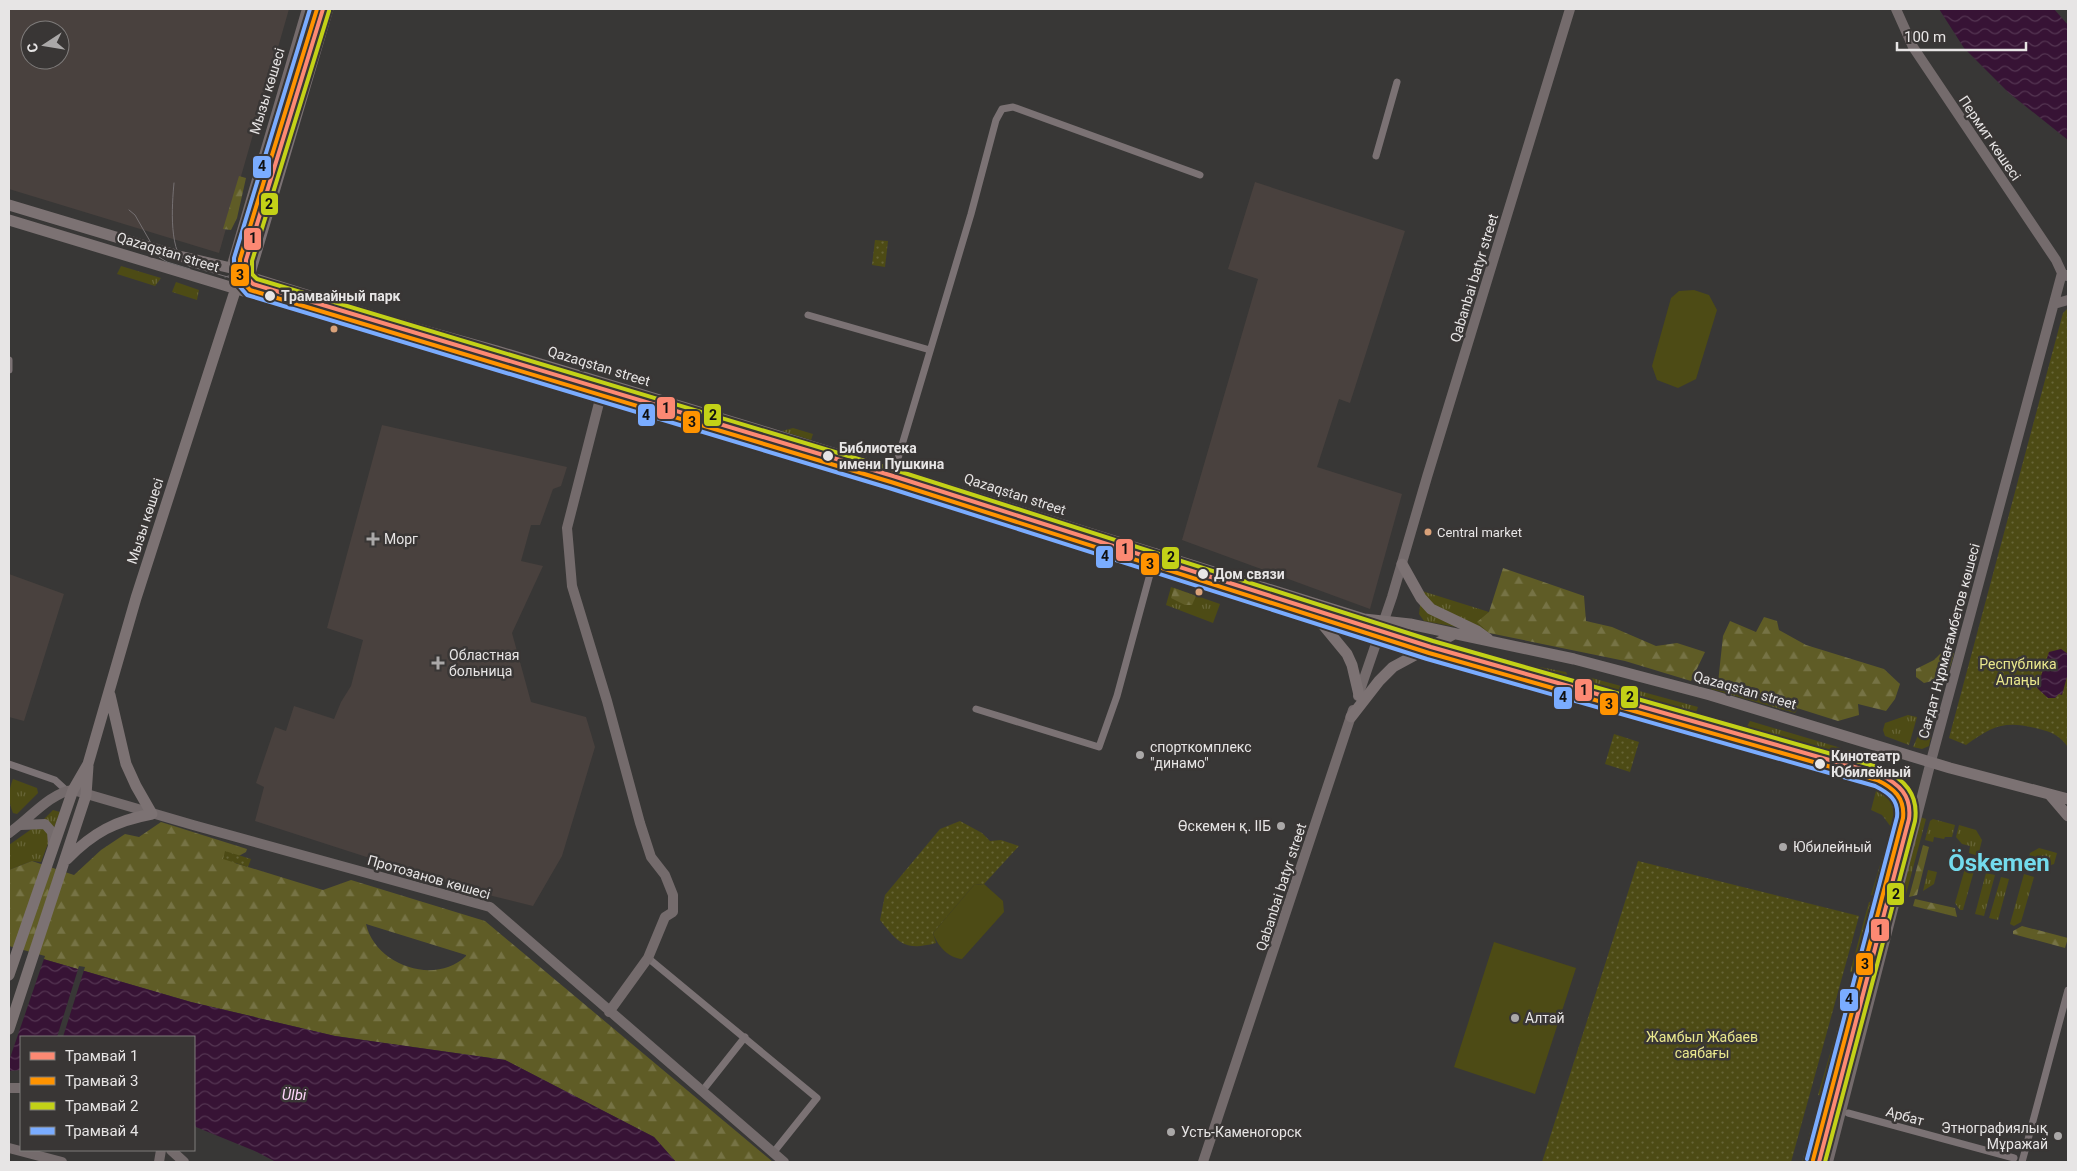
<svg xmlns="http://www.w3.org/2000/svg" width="2077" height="1171" font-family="Roboto,sans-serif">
<defs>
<pattern id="grass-tufts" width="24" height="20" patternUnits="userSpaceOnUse" patternTransform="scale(1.25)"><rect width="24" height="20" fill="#4d4b15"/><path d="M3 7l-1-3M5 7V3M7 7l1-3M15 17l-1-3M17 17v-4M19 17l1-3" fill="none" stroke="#676537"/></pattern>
<pattern id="forest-firs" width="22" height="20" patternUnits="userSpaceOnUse" patternTransform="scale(1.25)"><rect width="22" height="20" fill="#5f5c26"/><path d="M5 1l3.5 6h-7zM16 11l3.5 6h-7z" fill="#767345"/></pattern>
<pattern id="park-dots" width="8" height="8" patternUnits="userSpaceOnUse" patternTransform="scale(1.25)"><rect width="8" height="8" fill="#4d4b15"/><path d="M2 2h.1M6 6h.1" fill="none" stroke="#676537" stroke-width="1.8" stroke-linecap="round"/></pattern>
<pattern id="water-waves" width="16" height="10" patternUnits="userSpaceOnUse" patternTransform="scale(1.25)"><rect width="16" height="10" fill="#371335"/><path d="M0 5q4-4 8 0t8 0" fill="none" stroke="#543552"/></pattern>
</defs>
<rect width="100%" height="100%" fill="#383736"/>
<path fill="#49413e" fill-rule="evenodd" d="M9,9H289L219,253L9,189ZM30,30H60V60H30Z
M1255,182L1405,231L1350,403L1339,399L1317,467L1402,494L1370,609L1182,540L1258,279L1228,269Z
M382,425L567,467L561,486L553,489L540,525H531L521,561L543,566L512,633L531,702L586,717L595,747L562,856L533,906L472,891L255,821L264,787L256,783L275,727L286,731L294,706L334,719L341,702L351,686L363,640L327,628Z
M9,574L64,594L24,721L9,717Z"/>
<path fill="url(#grass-tufts)" d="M121,266L161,278L155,286L117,274Z
M176,282L199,290L197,300L172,292Z
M793,428L813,434L811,440L782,431Z
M1171,587L1220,604L1213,623L1166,605Z
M1422,591L1489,612V633L1424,621L1419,614Z
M1433,647L1566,672L1570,680L1568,697L1420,653Z
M1588,677L1698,707C1695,717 1688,723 1684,733L1572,703C1575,692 1575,679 1588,677Z
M1712,681L1798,708L1795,713L1711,689Z
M1908,715L1917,717L1909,745L1885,736L1883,730L1885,723Z
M1750,721L1841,748L1838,763L1762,741V738L1744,732Z
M1920,731L1931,735L1929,746L1922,749L1913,747Z
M1849,750L1869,755L1864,770L1843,764Z
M13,779L37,788L38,793L17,814L13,813C8,801 8,791 13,779Z
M1876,791L1886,794L1897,805L1891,827L1882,815L1871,810Z
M53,810L60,812L41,862L32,861L9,870V845L40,823Z
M1920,817L1926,819L1904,902L1898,900Z
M1933,819L1955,825L1952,837H1945L1944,839L1934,837L1933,842L1925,840L1930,821Z
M1896,823L1901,825L1881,898L1871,895L1890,832Z
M1959,825L1976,830L1982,840L1978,856L1969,853L1970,846L1962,844L1956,837Z
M2039,848L2057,853L2054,864L2045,867L2039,865L2037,872L2026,869L2030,853Z
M1968,858L1977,860L1963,910H1960L1955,903Z
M1928,870L1937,872L1934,884L1923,891Z
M1986,873L1995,875L1984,916L1975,914Z
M2024,874L2034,877L2021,922L2014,926L2010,924Z
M2001,877L2009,879L1998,920L1989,918Z
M1869,902L1874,903L1856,973L1850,972Z
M1839,1023L1844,1024L1824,1096L1818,1095Z
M1816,1110L1821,1112L1807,1162H1802Z"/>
<path fill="url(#forest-firs)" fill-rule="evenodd" d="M239,176L246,178L237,218L231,230L223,229Z
M1503,568L1584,596L1586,621L1612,627L1656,646L1677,643L1705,652L1691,681L1625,661L1489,633L1477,622L1489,612Z
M1174,588L1196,596L1192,605H1185L1171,598Z
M1764,617L1777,621L1779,630L1806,645L1884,669L1900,684L1895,699L1886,711L1858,704L1859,715L1838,721L1718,683L1723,636L1730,621L1756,632Z
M1943,651L1954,653C1948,677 1947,677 1924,683L1916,677V669L1934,660Z
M161,822L247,849L246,852L237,857L235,863L323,890L351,880L485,921L773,1162H676L654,1137L505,1060L335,1036L191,1002L9,949V870L32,861L74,875L101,850L125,834L139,837ZM366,924L466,955V956C435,986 375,965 366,924Z
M1923,845L1929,847L1917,895L1909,897Z
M1915,899L1955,908L1957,917L1913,906Z
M2022,926L2068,938L2065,948L2013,934V931Z"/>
<path fill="url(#park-dots)" d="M875,240L888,241L885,267L872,265Z
M2068,308V747C2060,736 2052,732 2039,729C2006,720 1993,725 1966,745L1949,738L2063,313Z
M1614,734L1639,742L1630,772L1605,764Z
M960,821L982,833L990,841L1001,840L1019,846L984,884L974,885L933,933L936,943C905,951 899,944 880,920L885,895L940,829Z
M225,851L251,859L248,867L223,859Z
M1638,861L1859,916L1791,1162H1542Z"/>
<path fill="#4d4b15" d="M1694,290L1709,295L1717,310L1696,379L1678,388L1657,380L1652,366L1671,298L1679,291Z
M984,884L1003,901L1004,912L962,959C948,958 937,945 933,933L974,885Z
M1494,942L1576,968L1535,1094L1454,1067Z"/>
<path fill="url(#water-waves)" d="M1939,9H2054L2068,25V140L2009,93L1964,48Z
M2061,649L2068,654V673L2062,695L2059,694L2055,698H2048L2037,688L2049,652Z
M9,949L191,1002L335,1036L505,1060L654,1137L676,1162H276L257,1152L196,1127L194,1122V1037H21V1070L9,1071Z"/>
<path fill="#383736" d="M9,946L45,956L9,1061Z
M79,966L85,967L63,1037H57Z"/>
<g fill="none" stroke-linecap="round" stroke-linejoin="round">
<path stroke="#7b7274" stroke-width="7" d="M1376,156L1397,82
M251,277L330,9
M808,315L930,350
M9,360V370
M890,485L971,214L996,120L1002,109L1013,107L1200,175
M976,709L1099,747L1117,696L1156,552
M9,764L55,780L67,791
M648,958L817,1098L773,1153
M703,1090L745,1037
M1848,1113L2014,1158
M2022,1162L2068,990"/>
<path stroke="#746b6c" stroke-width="10" d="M1896,9L1913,47L2056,260L2062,273L2067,276
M231,268L307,9
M2054,304L2068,300
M600,399L567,528L572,586L607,701L640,823L651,857L665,875L673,895V912L665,917L648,958L609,1012
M1358,696L1392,597L1427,477L1570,9
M21,825L45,824L52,832L53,845
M9,833C27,821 51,792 73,790L193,825L490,907L784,1162
M9,1088H21
M9,1148L62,1162
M171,1150L184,1162
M159,1162L161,1150
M1203,1162L1353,710
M1828,1162L1931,761L2062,273"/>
<path stroke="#7c7273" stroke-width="11" d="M9,205L179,256L231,268L243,275L393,322L497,351L769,433L1364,619L1410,624L1574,659L1710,695L1950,768L2068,799
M9,220L600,399L766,445L972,511L1367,634L1404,625
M1402,564L1421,598L1431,609L1477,631L1488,639
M1319,620L1347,654L1352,665L1359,695
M1351,717L1379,681L1393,667L1454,634
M2050,795L2068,816
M67,859C94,832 115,821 152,814L136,786L126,764L110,695
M9,975L73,790L88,764L136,598L236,288
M9,1029L86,795L88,766"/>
<path stroke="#757072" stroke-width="1" d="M174,183C172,204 168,256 189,266L256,285
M129,210L135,215L159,257L167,262L190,269
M225,277L236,274L248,253"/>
<g stroke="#393635" stroke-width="8">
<path id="tram-1" d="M323,9L246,260V276L253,284L893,476L1431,647L1879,774C1899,784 1912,795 1909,819L1819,1162"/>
</g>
<g stroke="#393635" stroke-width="8">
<path id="tram-2" d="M317,9L240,259V278L250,290L891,482L1429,653L1877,780C1894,788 1905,798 1903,818L1813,1160"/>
</g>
<g stroke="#393635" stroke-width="8">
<path id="tram-3" d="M329,11L252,261V274L257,279L895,470L1433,641L1881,768C1904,779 1919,794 1915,821L1825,1162"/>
</g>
<g stroke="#393635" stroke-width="8">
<path id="tram-4" d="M310,9L234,258V280L247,295L889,488L1427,659L1875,786C1889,793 1899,800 1897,817L1807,1159"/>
</g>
<use href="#tram-1" stroke="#fc8973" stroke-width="4"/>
<use href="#tram-2" stroke="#ff9300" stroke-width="4"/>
<use href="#tram-3" stroke="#c3d117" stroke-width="4"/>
<use href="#tram-4" stroke="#7aacff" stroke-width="4"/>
</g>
<g fill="#e7e5e5" stroke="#393635" stroke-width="2">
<circle cx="270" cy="296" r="6"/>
<circle cx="828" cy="456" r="6"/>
<circle cx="1203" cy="574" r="6"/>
<circle cx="1820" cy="764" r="6"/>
</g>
<g fill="#d9a179" stroke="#393635" stroke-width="2">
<circle cx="334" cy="329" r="4.5"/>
<circle cx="1428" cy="532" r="4.5"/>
<circle cx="1199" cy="592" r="4.5"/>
</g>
<g fill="#aaa8a8" stroke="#393635" stroke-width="2">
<path d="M370.5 531.5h5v5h5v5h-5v5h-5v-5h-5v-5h5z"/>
<path d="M435.5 655.5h5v5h5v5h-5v5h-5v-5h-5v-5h5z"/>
<circle cx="1140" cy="755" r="5"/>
<circle cx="1281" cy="826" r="5"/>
<circle cx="1783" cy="847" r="5"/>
<circle cx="1515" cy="1018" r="5"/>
<circle cx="1171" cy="1132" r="5"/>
<circle cx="2058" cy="1136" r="5"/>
</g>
<g text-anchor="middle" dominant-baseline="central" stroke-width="5" stroke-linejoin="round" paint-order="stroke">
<g font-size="13" fill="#e7e5e5" stroke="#393635" text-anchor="start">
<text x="1437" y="532">Central market</text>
</g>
<g font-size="14" fill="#e7e5e5" stroke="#393635">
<text transform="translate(267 91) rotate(-73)">Мызы көшесі</text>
<text transform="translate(1990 138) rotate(56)">Пермит көшесі</text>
<text transform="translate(168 252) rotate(17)">Qazaqstan street</text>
<text transform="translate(1474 278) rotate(-73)">Qabanbai batyr street</text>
<text transform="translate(599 366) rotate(17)">Qazaqstan street</text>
<text transform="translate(1015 494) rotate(18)">Qazaqstan street</text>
<text transform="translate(145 521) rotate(-72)">Мызы көшесі</text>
<text transform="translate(1949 641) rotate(-75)">Сағдат Нұрмағамбетов көшесі</text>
<text transform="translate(1745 690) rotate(16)">Qazaqstan street</text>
<text transform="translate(429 877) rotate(16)">Протозанов көшесі</text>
<text transform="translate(1281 887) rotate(-72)">Qabanbai batyr street</text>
<text transform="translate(1905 1116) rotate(15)">Арбат</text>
</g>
<g font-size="14" font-weight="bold" fill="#e7e5e5" stroke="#393635" text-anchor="start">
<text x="281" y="296">Трамвайный парк</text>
<text x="839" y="448">Библиотека<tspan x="839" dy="16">имени Пушкина</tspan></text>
<text x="1214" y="574">Дом связи</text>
<text x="1831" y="756">Кинотеатр<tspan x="1831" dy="16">Юбилейный</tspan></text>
</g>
<g font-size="14" fill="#e7e5e5" stroke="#393635" text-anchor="start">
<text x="384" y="539">Морг</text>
<text x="449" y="655">Областная<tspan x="449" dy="16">больница</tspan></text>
<text x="1150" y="747">спорткомплекс<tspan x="1150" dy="16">"динамо"</tspan></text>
<text x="1271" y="826" text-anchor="end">Өскемен қ. ІІБ</text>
<text x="1793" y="847">Юбилейный</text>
<text x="1525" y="1018">Алтай</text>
<text x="2048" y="1128" text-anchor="end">Этнографиялық<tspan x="2048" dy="16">Мұражай</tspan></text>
<text x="1181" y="1132">Усть-Каменогорск</text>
</g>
<g font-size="14" fill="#eae88d" stroke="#393635">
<text x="2018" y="664">Республика<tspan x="2018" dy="16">Алаңы</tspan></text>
<text x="1702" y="1037">Жамбыл Жабаев<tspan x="1702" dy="16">саябағы</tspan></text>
</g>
<g font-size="15" font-style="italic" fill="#fed4fa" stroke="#393635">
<text x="294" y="1095">Ülbi</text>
</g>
<g font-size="24" font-weight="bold" fill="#73dbed" stroke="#393635">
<text x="1999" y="863">Öskemen</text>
</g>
</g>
<g stroke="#393635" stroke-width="2">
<rect x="252" y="155" width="20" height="24" rx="5" fill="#7aacff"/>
<rect x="260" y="192" width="19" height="24" rx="5" fill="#c3d117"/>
<rect x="243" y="227" width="19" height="24" rx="5" fill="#fc8973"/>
<rect x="230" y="263" width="20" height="24" rx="5" fill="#ff9300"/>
<rect x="656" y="396" width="20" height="24" rx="5" fill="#fc8973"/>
<rect x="637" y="403" width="19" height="24" rx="5" fill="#7aacff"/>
<rect x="703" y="403" width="19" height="24" rx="5" fill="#c3d117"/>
<rect x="682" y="410" width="19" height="24" rx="5" fill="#ff9300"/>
<rect x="1115" y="538" width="19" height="24" rx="5" fill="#fc8973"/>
<rect x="1095" y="545" width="19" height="24" rx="5" fill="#7aacff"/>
<rect x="1161" y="546" width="19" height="24" rx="5" fill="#c3d117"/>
<rect x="1140" y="552" width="20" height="24" rx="5" fill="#ff9300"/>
<rect x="1574" y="678" width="19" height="24" rx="5" fill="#fc8973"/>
<rect x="1620" y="685" width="19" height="24" rx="5" fill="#c3d117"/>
<rect x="1553" y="686" width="20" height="24" rx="5" fill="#7aacff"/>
<rect x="1599" y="692" width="20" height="24" rx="5" fill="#ff9300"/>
<rect x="1886" y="882" width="19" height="24" rx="5" fill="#c3d117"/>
<rect x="1870" y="918" width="20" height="24" rx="5" fill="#fc8973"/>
<rect x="1855" y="952" width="19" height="24" rx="5" fill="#ff9300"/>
<rect x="1839" y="988" width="20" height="24" rx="5" fill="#7aacff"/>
</g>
<g font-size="14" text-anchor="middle" font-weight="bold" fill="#111">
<text x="262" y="171">4</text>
<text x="269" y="209">2</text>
<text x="253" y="243">1</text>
<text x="240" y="280">3</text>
<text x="666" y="413">1</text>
<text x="646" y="420">4</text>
<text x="713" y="420">2</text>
<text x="692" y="427">3</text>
<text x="1125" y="554">1</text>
<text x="1105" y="561">4</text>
<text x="1171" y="562">2</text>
<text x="1150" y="569">3</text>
<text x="1584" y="695">1</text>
<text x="1630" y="702">2</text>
<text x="1563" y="702">4</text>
<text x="1609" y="709">3</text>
<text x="1896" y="899">2</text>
<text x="1880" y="935">1</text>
<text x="1865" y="969">3</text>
<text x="1849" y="1004">4</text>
</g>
<rect width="2077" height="1171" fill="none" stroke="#e7e5e5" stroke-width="20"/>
<rect x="20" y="1036" width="175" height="115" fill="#393635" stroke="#7f7c7b"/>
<rect x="30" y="1052" width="25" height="8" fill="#fc8973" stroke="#7f7c7b"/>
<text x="65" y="1061" font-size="15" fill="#e7e5e5">Трамвай 1</text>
<rect x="30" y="1077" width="25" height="8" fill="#ff9300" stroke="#7f7c7b"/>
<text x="65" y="1086" font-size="15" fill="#e7e5e5">Трамвай 3</text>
<rect x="30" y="1102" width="25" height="8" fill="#c3d117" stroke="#7f7c7b"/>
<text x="65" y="1111" font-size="15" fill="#e7e5e5">Трамвай 2</text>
<rect x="30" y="1127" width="25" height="8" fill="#7aacff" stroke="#7f7c7b"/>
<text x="65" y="1136" font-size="15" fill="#e7e5e5">Трамвай 4</text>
<g transform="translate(45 45) rotate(258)"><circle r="24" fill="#393635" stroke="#7f7c7b"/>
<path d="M0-4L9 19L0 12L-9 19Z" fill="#aaa8a8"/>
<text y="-8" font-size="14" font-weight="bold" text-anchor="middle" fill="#e7e5e5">С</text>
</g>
<path d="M1897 42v8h129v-8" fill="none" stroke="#e7e5e5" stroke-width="2.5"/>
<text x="1904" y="42" font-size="15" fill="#e7e5e5" stroke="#393635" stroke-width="4" paint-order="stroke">100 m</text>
</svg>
